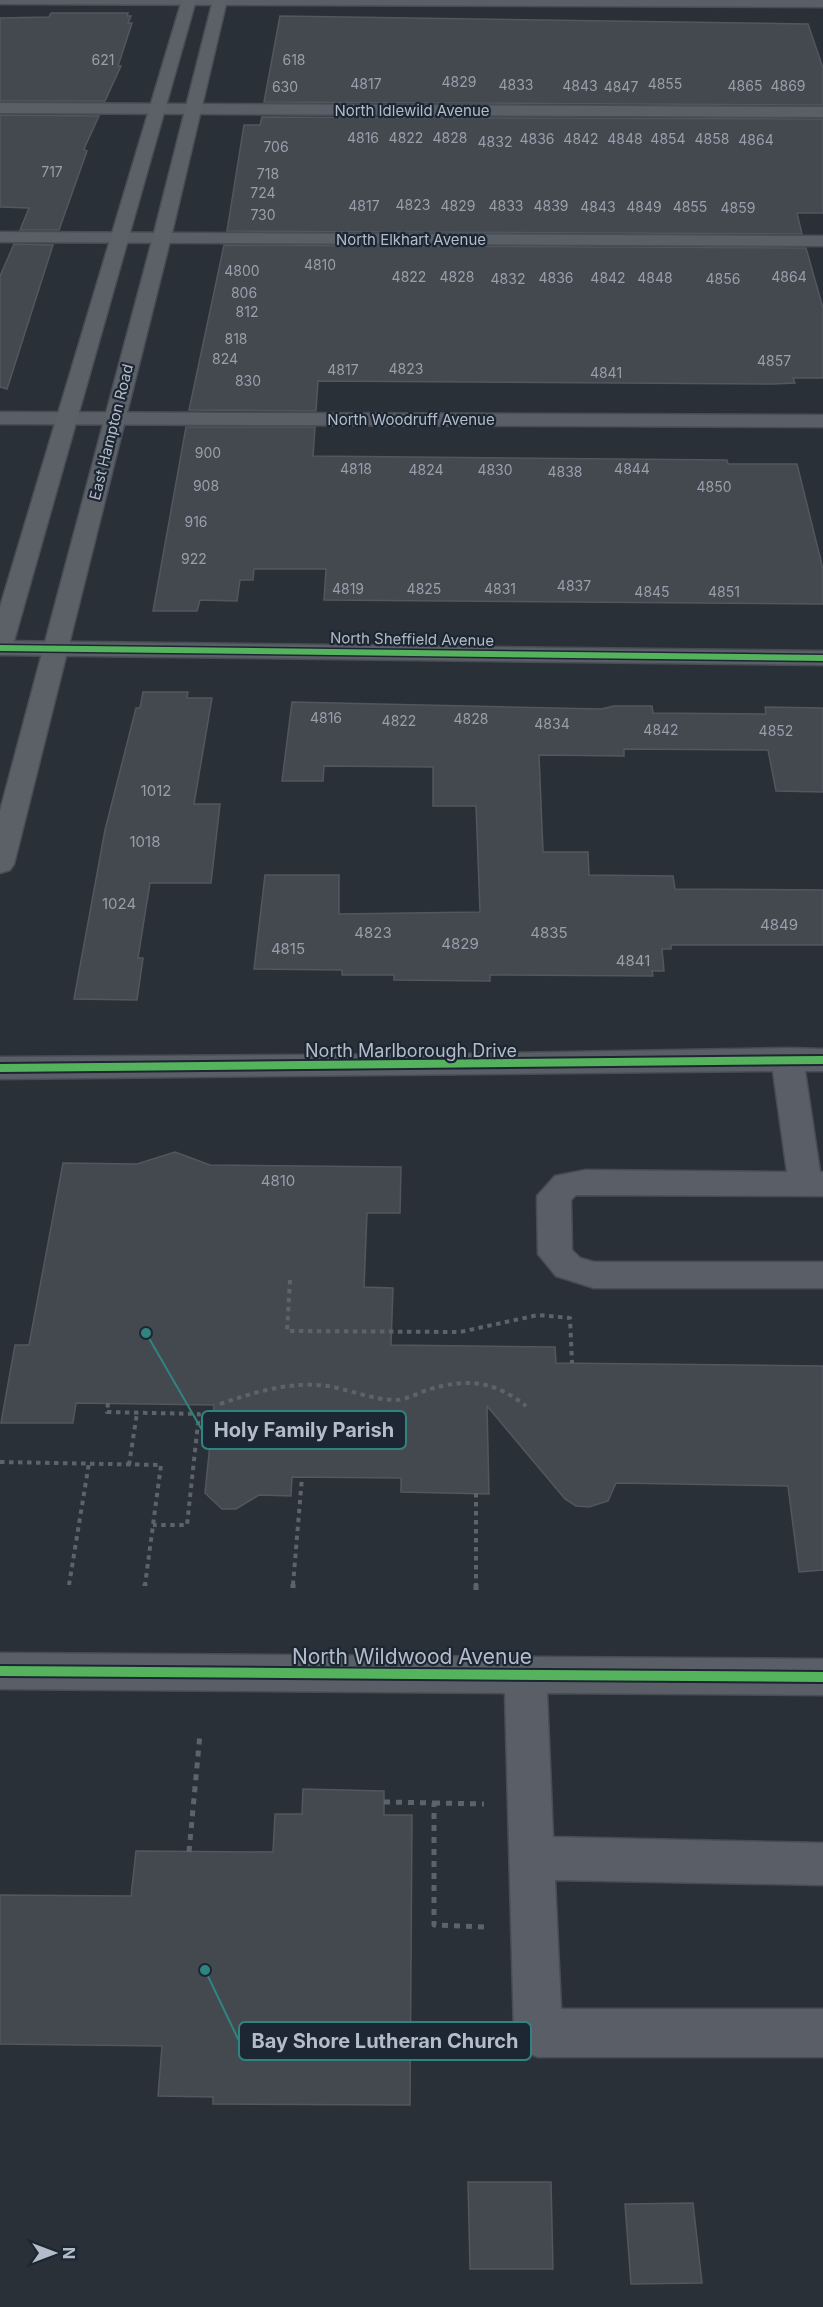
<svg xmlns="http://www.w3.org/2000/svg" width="823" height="2307" font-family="Inter,sans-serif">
<rect width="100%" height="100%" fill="#2a3038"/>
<path fill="#444950" stroke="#52575f" stroke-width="1.5" d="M51,13H128L127,16H131L128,23H132L118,66H121L105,101H0V18L49,17Z
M280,16L808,24L823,68V105L264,102Z
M0,115L99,116L84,149L87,151L59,230H20L29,208L0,207Z
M262,117L823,119V213H797L802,234L227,231L244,125H260Z
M14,244L53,245L7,389L0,387V276Z
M224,245L806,248L823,308V378H793L795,383L773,384L318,381L316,411L189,410Z
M186,427H315L313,456L727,460L728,464H797L823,569V604L324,600L326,569H254L253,580H240L237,601L200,600L197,611H153Z
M143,692H188L187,698H212L194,804H220L211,883H150L138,958H143L137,1000L74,999L105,830L136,708H140Z
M292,702L601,709L614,706H652L653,713L766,714L765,707L823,708V792L776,791L768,750L624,749V756L539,755L543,852H588L589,875L673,876L675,889L823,890V945H671V949H662L664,971H652L653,976L490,975V981L394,980V975H342V970L254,969L265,875H339V914L480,912L476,806H433V767L324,766L323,781H282Z
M175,1152L210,1165L401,1167L400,1213H367L364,1287L393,1288L391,1345L555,1347L556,1363L823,1366V1570L799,1572L788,1486L616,1483L608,1501L589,1507L576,1506L565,1499L487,1406L489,1494L401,1492V1478L292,1477L291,1496L259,1495L236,1509H222L205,1493L214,1405L76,1403L73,1423H1L15,1345H29L63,1163L137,1164Z
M303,1789L384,1791V1815H412L410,2105L213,2104V2097L158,2096L162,2046L0,2044V1895L131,1896L136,1851L273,1852L275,1814H302Z
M468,2182H551L553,2269H470Z
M693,2203L702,2283L631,2284L625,2204Z"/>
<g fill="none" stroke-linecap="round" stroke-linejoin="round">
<g stroke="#484c53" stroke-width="3">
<path id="minor" d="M0,0H823V7L0,4Z
M0,103L823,107V117L0,113Z
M0,232L823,236V246L0,242Z
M0,412L823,415V427L0,424Z
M0,641L823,651V665L0,655Z
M787,1048L823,1049V1071H805L820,1172H823V1196L576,1195L571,1200L572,1250L580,1258L594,1262H823V1288H594L556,1276L538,1254L537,1196L555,1176L586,1170L787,1172L773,1071L0,1079V1057L460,1054Z
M0,1653L823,1659V1695L547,1693L553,1837L823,1843V1885L555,1880L561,2009H823V2057H538L521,2050L514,2033L505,1693L0,1689Z"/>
</g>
<g stroke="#484c55" stroke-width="3">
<path id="major" d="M182,0H196L12,648L9,653L0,655V607Z
M213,0H227L171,237L14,864L10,870L0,873V811L153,237Z"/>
</g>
<path stroke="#5d636a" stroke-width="4" stroke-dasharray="4.5 4.5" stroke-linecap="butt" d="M290,1280L287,1331L460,1332L538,1315L570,1318L572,1363
M108,1403L107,1412L199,1414L187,1525H153
M220,1404C255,1392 290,1381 328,1386C350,1390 374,1400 396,1400C406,1400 418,1393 427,1390C467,1378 493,1380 526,1406
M0,1462L161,1465L145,1585
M129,1465L137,1413
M476,1493V1585
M69,1585L89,1463
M293,1585L302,1477"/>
<path stroke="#5d636a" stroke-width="5" stroke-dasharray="6 6" stroke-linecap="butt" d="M476,1584V1591
M145,1586V1584
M293,1588V1584
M384,1802L434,1803V1925L485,1927
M434,1803L484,1804
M189,1852L200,1734"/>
<use href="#minor" fill="#5a5e66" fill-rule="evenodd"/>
<use href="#major" fill="#5c6168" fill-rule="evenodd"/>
<g stroke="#1d2633" stroke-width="9">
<path id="cycleway-far2" d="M0,648L823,658"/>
</g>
<g stroke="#1d2633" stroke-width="12">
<path id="cycleway-far1" d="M0,1068L823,1060"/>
</g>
<g stroke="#1d2633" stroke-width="14">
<path id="cycleway" d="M0,1671L823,1677"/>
</g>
<use href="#cycleway-far2" stroke="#56b35d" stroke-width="6"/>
<use href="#cycleway-far1" stroke="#56b35d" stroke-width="8"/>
<use href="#cycleway" stroke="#56b35d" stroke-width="10"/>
</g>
<g text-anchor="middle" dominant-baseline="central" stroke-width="4.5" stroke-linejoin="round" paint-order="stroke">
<g font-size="14" fill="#989fab">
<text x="103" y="59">621</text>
<text x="294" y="59">618</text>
<text x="459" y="81">4829</text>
<text x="366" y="83">4817</text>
<text x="665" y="83">4855</text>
<text x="516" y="84">4833</text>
<text x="580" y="85">4843</text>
<text x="745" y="85">4865</text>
<text x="788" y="85">4869</text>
<text x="285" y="86">630</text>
<text x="621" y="86">4847</text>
<text x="363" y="137">4816</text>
<text x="406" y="137">4822</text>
<text x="450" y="137">4828</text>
<text x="537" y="138">4836</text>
<text x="581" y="138">4842</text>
<text x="625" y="138">4848</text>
<text x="668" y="138">4854</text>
<text x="712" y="138">4858</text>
<text x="756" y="139">4864</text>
<text x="495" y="141">4832</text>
<text x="276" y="146">706</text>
<text x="52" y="171">717</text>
<text x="268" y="173">718</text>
<text x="263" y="192">724</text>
<text x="413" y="204">4823</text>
<text x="364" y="205">4817</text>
<text x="458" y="205">4829</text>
<text x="506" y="205">4833</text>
<text x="551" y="205">4839</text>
<text x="598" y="206">4843</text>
<text x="644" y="206">4849</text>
<text x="690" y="206">4855</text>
<text x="738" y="207">4859</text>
<text x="263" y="214">730</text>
<text x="320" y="264">4810</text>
<text x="242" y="270">4800</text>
<text x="409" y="276">4822</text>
<text x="457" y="276">4828</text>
<text x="789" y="276">4864</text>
<text x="556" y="277">4836</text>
<text x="608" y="277">4842</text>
<text x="655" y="277">4848</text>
<text x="508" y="278">4832</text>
<text x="723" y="278">4856</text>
<text x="244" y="292">806</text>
<text x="247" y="311">812</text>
<text x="236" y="338">818</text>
<text x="225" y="358">824</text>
<text x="774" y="360">4857</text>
<text x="406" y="368">4823</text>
<text x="343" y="369">4817</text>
<text x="606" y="372">4841</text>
<text x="248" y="380">830</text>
<text x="208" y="452">900</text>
<text x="356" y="468">4818</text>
<text x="632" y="468">4844</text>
<text x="426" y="469">4824</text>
<text x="495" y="469">4830</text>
<text x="565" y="471">4838</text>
<text x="206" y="485">908</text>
<text x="714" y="486">4850</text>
<text x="196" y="521">916</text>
<text x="194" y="558">922</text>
<text x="574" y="585">4837</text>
<text x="348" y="588">4819</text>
<text x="424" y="588">4825</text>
<text x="500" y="588">4831</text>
<text x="652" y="591">4845</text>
<text x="724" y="591">4851</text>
<text x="326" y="717">4816</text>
<text x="471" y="718">4828</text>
<text x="399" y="720">4822</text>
<text x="552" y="723">4834</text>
<text x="661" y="729">4842</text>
<text x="776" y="730">4852</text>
</g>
<g font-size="15" fill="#b4bcc9" stroke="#1d2633">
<text x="412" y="110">North Idlewild Avenue</text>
<text x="411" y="239">North Elkhart Avenue</text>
<text x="411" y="419">North Woodruff Avenue</text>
<text transform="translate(111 432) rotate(-76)">East Hampton Road</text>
<text transform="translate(412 639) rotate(1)">North Sheffield Avenue</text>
</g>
<g font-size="15" fill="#989fab">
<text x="156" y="790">1012</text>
<text x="145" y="841">1018</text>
<text x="119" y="903">1024</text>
<text x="779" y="924">4849</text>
<text x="373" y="932">4823</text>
<text x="549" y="932">4835</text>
<text x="460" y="943">4829</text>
<text x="288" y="948">4815</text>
<text x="633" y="960">4841</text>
<text x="278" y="1180">4810</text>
</g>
<g font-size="18" fill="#b4bcc9" stroke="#1d2633">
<text x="411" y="1050">North Marlborough Drive</text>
</g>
<g font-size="21" fill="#b4bcc9" stroke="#1d2633">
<text x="412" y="1656">North Wildwood Avenue</text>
</g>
</g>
<path fill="none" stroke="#308480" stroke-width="2" d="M146 1333L202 1430M205 1970L239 2041"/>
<g fill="#308480" stroke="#1d2633" stroke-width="2">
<circle cx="146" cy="1333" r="6"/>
<circle cx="205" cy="1970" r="6"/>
</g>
<g fill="#1d2633" stroke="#308480" stroke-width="2">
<rect x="202" y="1411" width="204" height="38" rx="6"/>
<rect x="239" y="2022" width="292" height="38" rx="6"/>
</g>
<g font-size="20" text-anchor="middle" font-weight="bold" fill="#b4bcc9">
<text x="304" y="1437">Holy Family Parish</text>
<text x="385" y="2048">Bay Shore Lutheran Church</text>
</g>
<g transform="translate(54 2253) rotate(90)" stroke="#1d2633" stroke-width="4.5" paint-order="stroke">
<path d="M0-4.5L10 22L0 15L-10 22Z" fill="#b4bcc9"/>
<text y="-9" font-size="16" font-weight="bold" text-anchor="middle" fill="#b4bcc9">N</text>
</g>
</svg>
